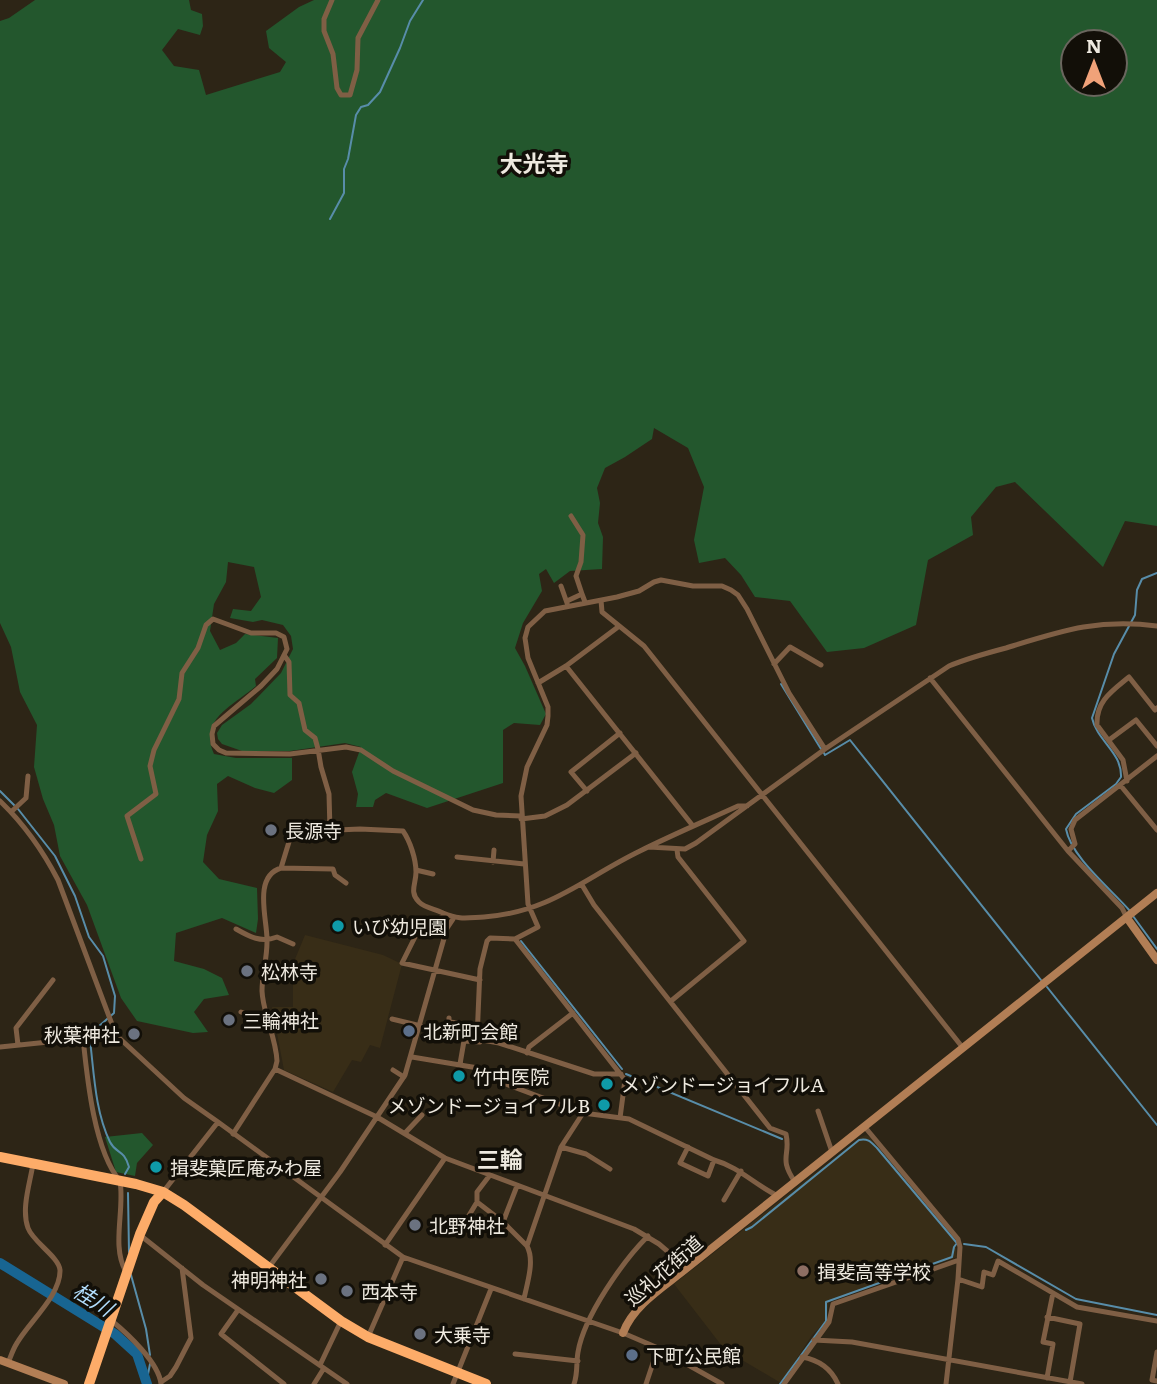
<svg xmlns="http://www.w3.org/2000/svg" width="1157" height="1384" font-family="Literata,'Noto Sans JP',serif">
<rect width="100%" height="100%" fill="#2d2516"/>
<path fill="#382d17" d="M305,935L383,955L402,964L380,1048L370,1045L361,1062L352,1060L333,1092L284,1070L272,1007H293V964Z
M866,1135L872,1138L955,1238L957,1257L829,1301L826,1321L812,1335L781,1383L725,1350L674,1284L861,1137Z"/>
<path fill="#23572d" fill-rule="evenodd" d="M35,0H189L191,10L202,14L203,26L200,35L178,29L162,50L174,66L199,70L206,95L280,72L286,62L269,48L266,31L299,7L314,0H1157V526L1125,521L1103,567L1015,482L996,487L971,517L973,535L928,560L916,625L864,648L827,652L790,601L755,597L741,575L725,558L699,563L694,540L704,487L688,448L654,428L652,439L625,457L605,468L597,488L600,503L598,523L603,537L602,569L570,571L554,583L546,569L539,574L542,591L523,623L515,648L525,666L546,714L540,725L514,723L503,730V783L427,808L386,793L375,800L373,807H356L358,794L352,772L361,747L345,743L290,751H242L222,744L218,739L217,733L222,725L251,704L281,673L293,649L291,636L283,625L262,620L253,622L230,618L233,609L251,611L261,597L254,567L228,562L226,582L214,604L210,631L220,650L236,643L245,634L278,638L277,658L255,679L256,686C233,706 198,719 214,754L236,758H292V780L274,793L255,788L228,776L217,784L218,811L207,835L203,862L219,879L257,888L258,919L256,933L222,918L176,933L174,961L204,969L222,978L229,995L204,999L194,1012L208,1032L193,1033L137,1021L121,998L87,905L60,856L54,825L43,799L34,767L37,725L20,692L11,647L0,623V21L9,18ZM1073,42H1115V84H1073Z
M142,1133L153,1145L137,1163L135,1176L116,1172L105,1137Z"/>
<g fill="none" stroke-linecap="round" stroke-linejoin="round">
<path stroke="#588da9" stroke-width="2" d="M330,219L344,193V169L348,159L356,115L361,107L368,105L380,92L400,48L410,21L423,0
M781,684L821,749
M824,753L825,755L850,740L1041,980
M0,791L14,805
M18,809L55,856L75,896L89,937L103,956L115,996L114,1013L90,1034
M1130,911C1111,889 1071,857 1066,829L1076,814L1116,784L1121,777C1122,752 1097,741 1092,718L1114,654L1135,615L1137,590L1142,579L1157,573
M1133,916L1157,949
M521,941L622,1069
M1047,987L1157,1125
M90,1040C94,1073 95,1111 110,1142C116,1154 124,1149 129,1167L125,1174
M626,1074L782,1139
M128,1193L129,1252
M746,1230L752,1227L859,1140C868,1138 871,1142 877,1148L956,1242
M964,1244L986,1247L1076,1299L1157,1315
M131,1275L146,1329L150,1355
M147,1379L150,1364
M780,1384L826,1321V1302L952,1257L954,1247L957,1243"/>
<path stroke="#186592" stroke-width="10" d="M0,1263L115,1334L137,1354L147,1384"/>
<path stroke="#7f5f45" stroke-width="5" d="M332,0L324,19V31L333,54L337,88L341,95H350L357,70L358,38L378,0
M571,516L583,535L581,562L576,576L582,594
M561,586L567,603
M601,600L602,612L644,646L963,1048
M567,601L582,594L585,602
M284,655L289,662L290,695L299,703L305,730L315,738L318,749L321,767L329,794L330,830
M774,664L790,647L821,665
M566,666L693,826
M930,678L1068,851L1122,908L1127,918
M538,683L566,666L618,627
M1109,740L1136,720L1157,746
M1127,781L1123,760L1097,725C1096,701 1112,691 1129,677L1155,710L1157,708
M1121,786L1157,830
M587,791L571,772L620,733
M0,801C24,824 43,851 58,880L116,1035L184,1098L218,1122
M11,812L26,798L28,776
M521,819L545,816L567,805L636,753
M649,847L685,849L696,843L825,749L949,666C968,658 987,653 1006,648C1061,631 1099,618 1157,626
M1068,851L1075,844L1071,829L1075,820L1157,756
M457,857L524,864
M141,859L127,816L156,794L150,766L154,750L179,699L182,673L198,648L206,625L213,619L251,633H276L284,637L287,649L277,669L261,686L214,726L212,734L213,744L219,750L226,753L290,754L346,747L361,750L393,771L473,810L496,815L521,816
M493,862L494,850
M281,868L333,869L335,875L346,883
M416,870L433,874
M582,885L594,905L770,1128L786,1134C791,1156 778,1157 795,1182
M447,915L420,927L402,963L480,980
M236,929C250,937 261,943 277,937L293,944
M515,939L625,1080L620,1118
M671,1001L744,941L678,857L677,850
M241,1012L270,1023
M449,1018V1022L478,1025
M392,1019L421,1026
M83,1038C87,1077 94,1151 120,1181C125,1210 111,1246 126,1272
M18,1045L16,1028L53,980
M0,1047L116,1035
M527,1053L529,1047L573,1013
M412,1057L484,1069L503,1083L583,1113L629,1119L714,1160C739,1167 755,1185 778,1196
M460,1064L464,1041L480,1042
M275,1069L377,1117L445,1158L634,1229L659,1244L687,1268
M393,1070L404,1077
M621,1074H594L499,1043L477,1039L480,969L487,941L490,938L515,939L538,927L528,904L521,796L527,767L547,725L548,716V707L528,658L525,638L528,627L545,611L617,597L639,591L654,582L661,580L693,586H722L731,590L738,595L747,609L789,693L825,749
M818,1111L832,1152
M864,1126L958,1239L960,1247L958,1279L946,1384
M406,1132L422,1115
M233,1134L275,1069L277,1061C276,1037 263,1014 262,991C262,975 267,959 267,942C268,921 252,877 281,868L292,832L360,829L403,831C410,841 416,859 416,872C416,884 409,892 419,902C425,908 435,909 443,913C460,920 465,918 484,917C551,912 584,878 640,851C672,835 705,821 738,806H747
M561,1147L586,1154L610,1169
M688,1147L680,1163L708,1176L714,1160
M517,1186L503,1222L527,1246L561,1147L583,1113
M163,1192L218,1122L403,1257L623,1333L658,1348L722,1384
M724,1200L741,1171
M477,1202V1192L490,1175
M465,1222L477,1202L503,1222
M140,1235L203,1285L347,1384
M385,1245L445,1158
M269,1267L340,1172L405,1075L447,928L453,919
M958,1279L982,1287L984,1272L993,1275L998,1261L1077,1307L1157,1321
M524,1299C527,1283 535,1261 527,1246
M238,1310L221,1334L284,1384
M1047,1317L1080,1324L1070,1382
M112,1321C128,1334 159,1363 161,1384
M368,1337L403,1257
M814,1340L852,1342L1082,1384
M1157,1352L1152,1380L1157,1381
M515,1354L578,1361
M802,1357C819,1360 831,1368 838,1384
M8,1363C11,1356 13,1349 17,1343C29,1322 61,1295 60,1270C59,1257 33,1242 28,1228C21,1209 30,1183 33,1164
M320,1365L341,1321
M1047,1378L1053,1344L1043,1342L1053,1293
M161,1382L170,1376L176,1367L191,1338L182,1268
M314,1384L324,1368
M453,1384L491,1289
M574,1384C578,1373 576,1363 578,1352C584,1316 623,1261 648,1236
M646,1384L658,1348
M784,1384L829,1322L833,1304L959,1260"/>
<path stroke="#b27e55" stroke-width="8" d="M1127,918L1157,960
M623,1333C633,1305 665,1286 687,1268L1157,893
M0,1360L64,1384"/>
<path stroke="#fdac69" stroke-width="10" d="M0,1157L136,1184L163,1192L184,1205L341,1321L368,1337L486,1384
M89,1384L140,1234L154,1202L163,1192"/>
</g>
<g fill="#6b7280" stroke="#120f08" stroke-width="2.5">
<circle cx="271" cy="830" r="7"/>
<circle cx="247" cy="971" r="7"/>
<circle cx="229" cy="1020" r="7"/>
<circle cx="134" cy="1034" r="7"/>
<circle cx="415" cy="1225" r="7"/>
<circle cx="321" cy="1279" r="7"/>
<circle cx="347" cy="1291" r="7"/>
<circle cx="420" cy="1334" r="7"/>
</g>
<g fill="#0f9aa8" stroke="#120f08" stroke-width="2.5">
<circle cx="338" cy="926" r="7"/>
<circle cx="459" cy="1076" r="7"/>
<circle cx="607" cy="1084" r="7"/>
<circle cx="604" cy="1105" r="7"/>
<circle cx="156" cy="1167" r="7"/>
</g>
<g fill="#5c6f8a" stroke="#120f08" stroke-width="2.5">
<circle cx="409" cy="1031" r="7"/>
<circle cx="632" cy="1355" r="7"/>
</g>
<circle fill="#8d6e63" stroke="#120f08" stroke-width="2.5" cx="803" cy="1271" r="7"/>
<g text-anchor="middle" dominant-baseline="central" stroke-width="7" stroke-linejoin="round" paint-order="stroke">
<g font-size="19" fill="#eee9df" stroke="#120f08" text-anchor="start">
<text x="285" y="830">長源寺</text>
<text x="352" y="926">いび幼児園</text>
<text x="261" y="971">松林寺</text>
<text x="243" y="1020">三輪神社</text>
<text x="423" y="1031">北新町会館</text>
<text x="120" y="1034" text-anchor="end">秋葉神社</text>
<text x="473" y="1076">竹中医院</text>
<text x="621" y="1084">メゾンドージョイフルA</text>
<text x="590" y="1105" text-anchor="end">メゾンドージョイフルB</text>
<text x="170" y="1167">揖斐菓匠庵みわ屋</text>
<text x="429" y="1225">北野神社</text>
<text x="817" y="1271">揖斐高等学校</text>
<text x="307" y="1279" text-anchor="end">神明神社</text>
<text x="361" y="1291">西本寺</text>
<text x="434" y="1334">大乗寺</text>
<text x="646" y="1355">下町公民館</text>
</g>
<g font-size="19" fill="#eee9df" stroke="#120f08">
<text transform="translate(663 1270) rotate(-41)">巡礼花街道</text>
</g>
<g font-size="21" font-style="italic" fill="#b1dcfb" stroke="#120f08">
<text transform="translate(94 1298) rotate(32)">桂川</text>
</g>
<g font-size="23" font-weight="bold" fill="#eee9df" stroke="#120f08">
<text x="534" y="162">大光寺</text>
<text x="500" y="1158">三輪</text>
</g>
</g>
<g transform="translate(1094 63)"><circle r="33" fill="#120f08" stroke="#6a665e" stroke-width="2"/>
<path d="M0-5L12 26L0 18L-12 26Z" fill="#f0a279"/>
<text y="-10" font-size="19" font-weight="bold" text-anchor="middle" fill="#eee9df">N</text>
</g>
</svg>
